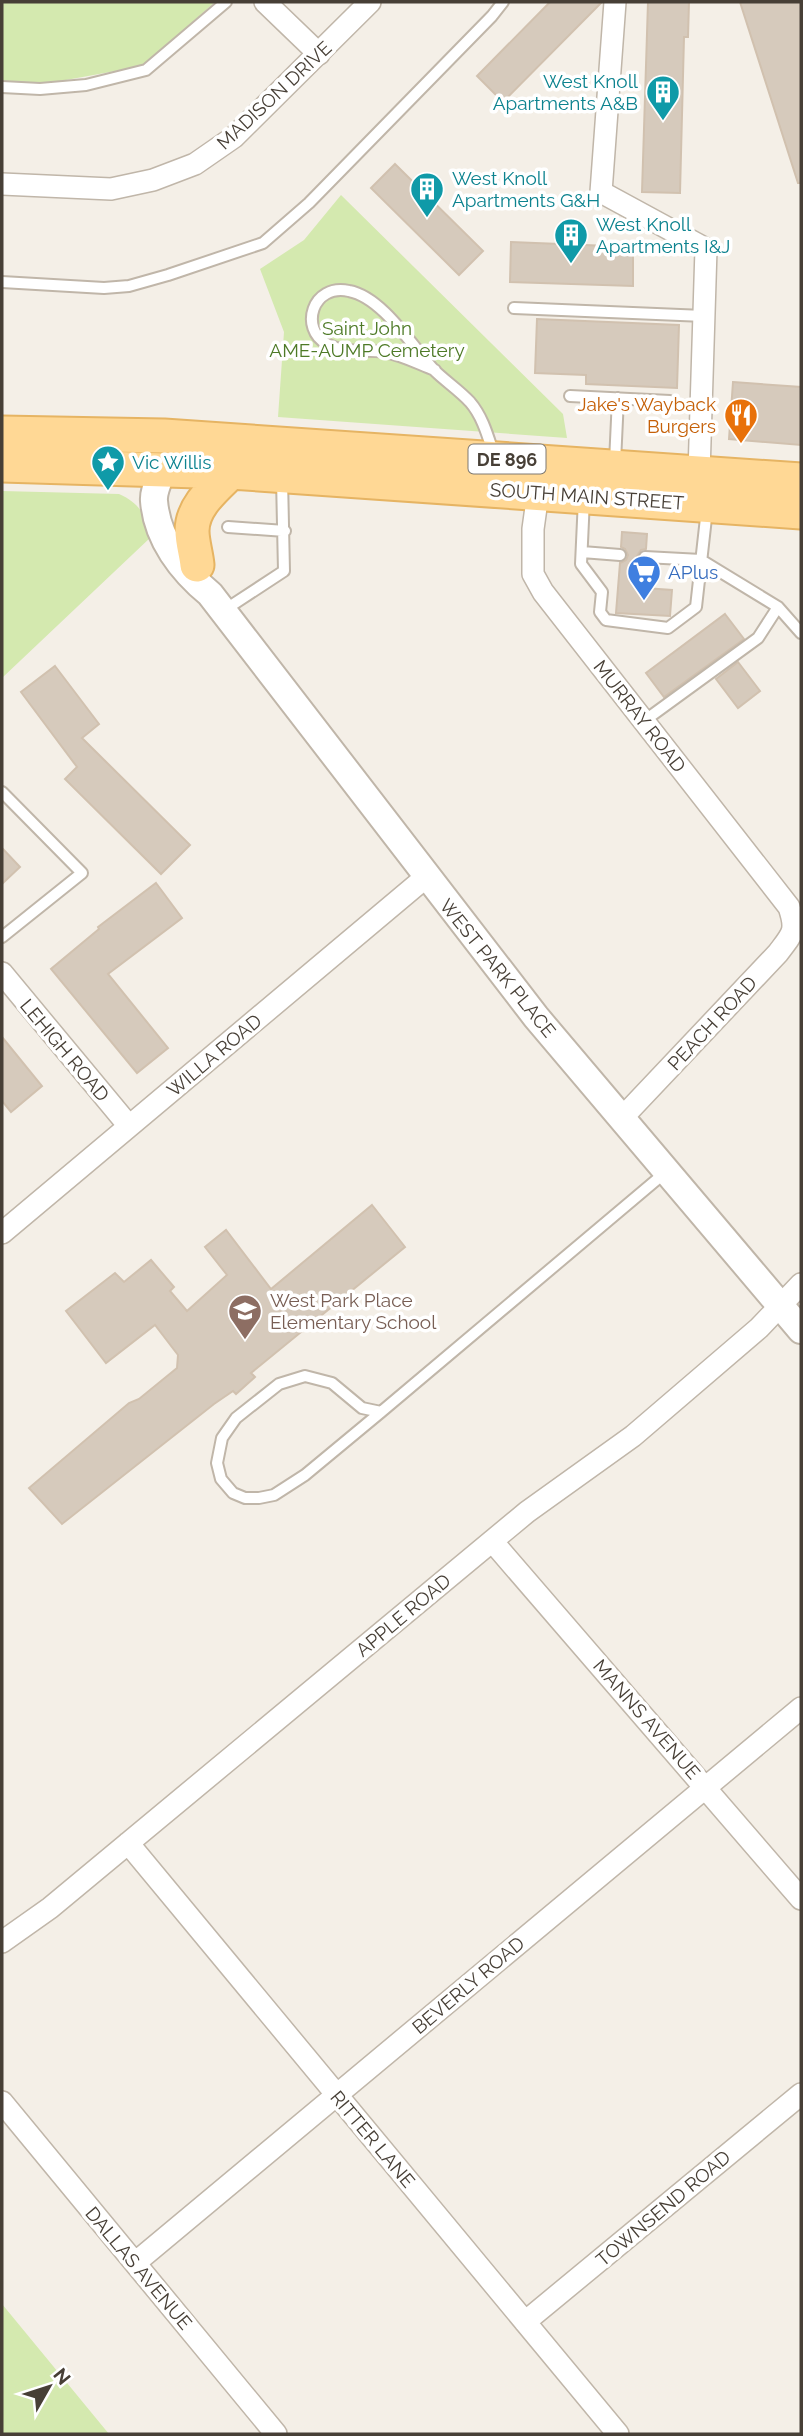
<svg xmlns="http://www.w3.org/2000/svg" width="803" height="2436" font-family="Raleway,sans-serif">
<rect width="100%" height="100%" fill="#f4efe7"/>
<path fill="#d4e9af" d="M2,2H215L143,66L44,84L2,82Z
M341,195L563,414L567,438L278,417L284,332L260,269L304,240Z
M2,491L119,494C141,504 145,515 151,537L2,678Z
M2,2304L109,2434H2Z"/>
<path fill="#d6cabc" stroke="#d1c1af" stroke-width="2" d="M550,2H602L503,102L477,76Z
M648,2H689L688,37H684L680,193L642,192Z
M740,2H801V183H798Z
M395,164L483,251L459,275L371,188Z
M511,242L633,247V286L510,282Z
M537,319L679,325L677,388L586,384V375L535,373Z
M733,382L801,387V445L729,439Z
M622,532L647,534L646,549L641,550L637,556L638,561L645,565L644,588L672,590L670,616L616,613L620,563L626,560L628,555L625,549L621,547Z
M725,614L744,639L664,697L646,673Z
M738,662L760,691L738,708L716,679Z
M55,666L99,724L82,738L190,845L161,874L65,779L77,767L21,692Z
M2,848L20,867L2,884Z
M156,883L182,918L108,974L168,1048L137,1073L51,969L99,929L98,927Z
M2,1037L42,1086L11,1112L2,1101Z
M372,1205L405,1247L251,1373L255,1377L236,1394L233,1391L214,1404L62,1524L29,1488L129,1403L139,1399L177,1368L178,1355L155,1325L106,1363L66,1311L115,1273L124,1282L151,1260L174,1287L170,1291L187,1311L227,1275L205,1247L226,1230L271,1289Z"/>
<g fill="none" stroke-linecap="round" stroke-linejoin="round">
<g stroke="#c0b6a9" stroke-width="14">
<path id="service" d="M2,87L40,89L86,85L146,70L226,2
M2,282L104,288L129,286L168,275L263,243L309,203L492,16L503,2
M514,308L704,316
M435,370C419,364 402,355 385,352C365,349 345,354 327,344C299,329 312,283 349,291C382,297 412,346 434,370C445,381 459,390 470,402C483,417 488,437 494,455
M570,396L670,401
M615,462L618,398
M584,499L581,564L602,592L600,612L606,620L668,628L696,607L707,509
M228,527L285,531
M582,552L620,555
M645,557L701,560L778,607L801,633
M223,611L284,571L282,479
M644,721L758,638L778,607
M2,792L82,873L2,937
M381,1412L362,1408L332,1383L305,1376L279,1384L236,1418L222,1438L217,1463L221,1479L233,1493L245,1498H259L274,1495L305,1475L381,1412L667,1171"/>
</g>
<g stroke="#c0b6a9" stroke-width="24">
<path id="minor" d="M265,2L319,54
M615,2L601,192L706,249L699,473
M2,184L111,189L153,180L195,164L234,137L370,2
M538,493L533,529V574L543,592L789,907C797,931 793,933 778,953L622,1118
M2,973L129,1126
M2,1233L426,877
M492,1541L801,1899
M128,1843L618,2434
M2,1942L50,1908L527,1512L633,1436L759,1328L801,1284
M2,2102L276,2434
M135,2263L801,1708
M525,2322L801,2094"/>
</g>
<g stroke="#c0b6a9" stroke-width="30">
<path id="tertiary" d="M163,469C160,478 153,491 154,501C157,539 182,571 210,594L536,1017L801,1330"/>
</g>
<g stroke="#e6b463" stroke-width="37">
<path id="primary" d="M2,433L164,436L801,480
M2,465L231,472L801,512
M197,565C196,554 192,542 192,531C192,506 215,488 231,472"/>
</g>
<use href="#service" stroke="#fff" stroke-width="10"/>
<use href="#minor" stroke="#fff" stroke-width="21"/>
<use href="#tertiary" stroke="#fff" stroke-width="26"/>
<use href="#primary" stroke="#ffd895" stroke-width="33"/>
</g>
<defs>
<g id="building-pin" transform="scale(1.75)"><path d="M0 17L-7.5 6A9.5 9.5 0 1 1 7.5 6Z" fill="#0f9aa8" stroke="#fff"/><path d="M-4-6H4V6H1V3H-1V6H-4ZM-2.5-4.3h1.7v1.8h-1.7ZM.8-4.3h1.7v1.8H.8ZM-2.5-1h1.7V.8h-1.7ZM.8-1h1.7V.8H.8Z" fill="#fff"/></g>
<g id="restaurant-pin" transform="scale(1.75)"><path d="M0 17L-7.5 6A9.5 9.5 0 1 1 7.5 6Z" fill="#e8710a" stroke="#fff"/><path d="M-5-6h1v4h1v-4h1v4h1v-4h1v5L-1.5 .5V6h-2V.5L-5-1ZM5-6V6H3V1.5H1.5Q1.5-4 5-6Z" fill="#fff"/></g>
<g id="sight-pin" transform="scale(1.75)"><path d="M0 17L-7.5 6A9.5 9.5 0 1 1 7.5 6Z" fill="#0f9aa8" stroke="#fff"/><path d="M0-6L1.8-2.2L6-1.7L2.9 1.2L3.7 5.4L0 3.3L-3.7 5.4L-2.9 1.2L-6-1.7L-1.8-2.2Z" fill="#fff"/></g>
<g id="supermarket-pin" transform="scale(1.75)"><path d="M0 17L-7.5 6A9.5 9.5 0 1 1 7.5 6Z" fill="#3f7fe0" stroke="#fff"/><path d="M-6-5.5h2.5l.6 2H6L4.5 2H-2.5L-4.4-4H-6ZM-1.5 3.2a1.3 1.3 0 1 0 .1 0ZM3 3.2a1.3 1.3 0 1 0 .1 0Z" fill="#fff"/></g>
<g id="school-pin" transform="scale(1.75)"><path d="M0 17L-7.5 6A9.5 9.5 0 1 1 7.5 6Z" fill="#8d6e63" stroke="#fff"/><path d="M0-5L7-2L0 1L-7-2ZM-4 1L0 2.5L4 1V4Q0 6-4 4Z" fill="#fff"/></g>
</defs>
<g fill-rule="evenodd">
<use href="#building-pin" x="663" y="92"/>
<use href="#building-pin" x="427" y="189"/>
<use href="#building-pin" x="571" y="235"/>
<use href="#restaurant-pin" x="741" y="415"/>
<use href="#sight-pin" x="108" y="462"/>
<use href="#supermarket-pin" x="644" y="572"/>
<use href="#school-pin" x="245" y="1311"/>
</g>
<g text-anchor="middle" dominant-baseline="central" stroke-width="7" stroke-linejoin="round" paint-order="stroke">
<rect fill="#fff" stroke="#7e7972" stroke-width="2" x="468.5" y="444.5" width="77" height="29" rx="5"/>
<g font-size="18" font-weight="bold" fill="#473f36">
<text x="507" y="459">DE 896</text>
</g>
<g font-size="19" fill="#0d838f" stroke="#fff" text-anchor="start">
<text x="638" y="81" text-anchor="end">West Knoll<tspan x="638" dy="22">Apartments A&amp;B</tspan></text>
<text x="452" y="178">West Knoll<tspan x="452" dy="22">Apartments G&amp;H</tspan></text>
<text x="596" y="224">West Knoll<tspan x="596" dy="22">Apartments I&amp;J</tspan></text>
<text x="132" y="462">Vic Willis</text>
</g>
<g font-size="19" fill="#473f36" stroke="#fff">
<text transform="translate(274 95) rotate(-43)">MADISON DRIVE</text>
<text transform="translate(587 496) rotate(4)">SOUTH MAIN STREET</text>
<text transform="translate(640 716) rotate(52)">MURRAY ROAD</text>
<text transform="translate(498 968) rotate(51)">WEST PARK PLACE</text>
<text transform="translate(712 1023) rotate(-47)">PEACH ROAD</text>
<text transform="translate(65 1050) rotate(50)">LEHIGH ROAD</text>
<text transform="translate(214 1055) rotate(-40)">WILLA ROAD</text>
<text transform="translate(403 1615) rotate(-40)">APPLE ROAD</text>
<text transform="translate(647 1719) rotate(49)">MANNS AVENUE</text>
<text transform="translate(468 1985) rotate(-40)">BEVERLY ROAD</text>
<text transform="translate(373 2139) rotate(50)">RITTER LANE</text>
<text transform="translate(663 2208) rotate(-40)">TOWNSEND ROAD</text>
<text transform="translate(139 2268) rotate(50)">DALLAS AVENUE</text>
</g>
<g font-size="19" fill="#4e7a27" stroke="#fff">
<text x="367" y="328">Saint John<tspan x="367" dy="22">AME-AUMP Cemetery</tspan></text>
</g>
<g font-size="19" fill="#c56008" stroke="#fff" text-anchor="end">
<text x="716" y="404">Jake's Wayback<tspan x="716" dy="22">Burgers</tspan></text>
</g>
<g font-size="19" fill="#366cbe" stroke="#fff" text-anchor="start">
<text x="668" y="572">APlus</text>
</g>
<g font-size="19" fill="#785e54" stroke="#fff" text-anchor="start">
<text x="270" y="1300">West Park Place<tspan x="270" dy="22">Elementary School</tspan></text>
</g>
</g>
<rect width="803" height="2436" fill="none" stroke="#473f36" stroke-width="7"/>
<g transform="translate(49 2387) rotate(51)" stroke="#ffffff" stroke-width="5" paint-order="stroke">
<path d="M0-5L12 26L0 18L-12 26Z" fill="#473f36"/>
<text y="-10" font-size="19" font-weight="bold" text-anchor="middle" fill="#473f36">N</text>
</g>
</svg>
